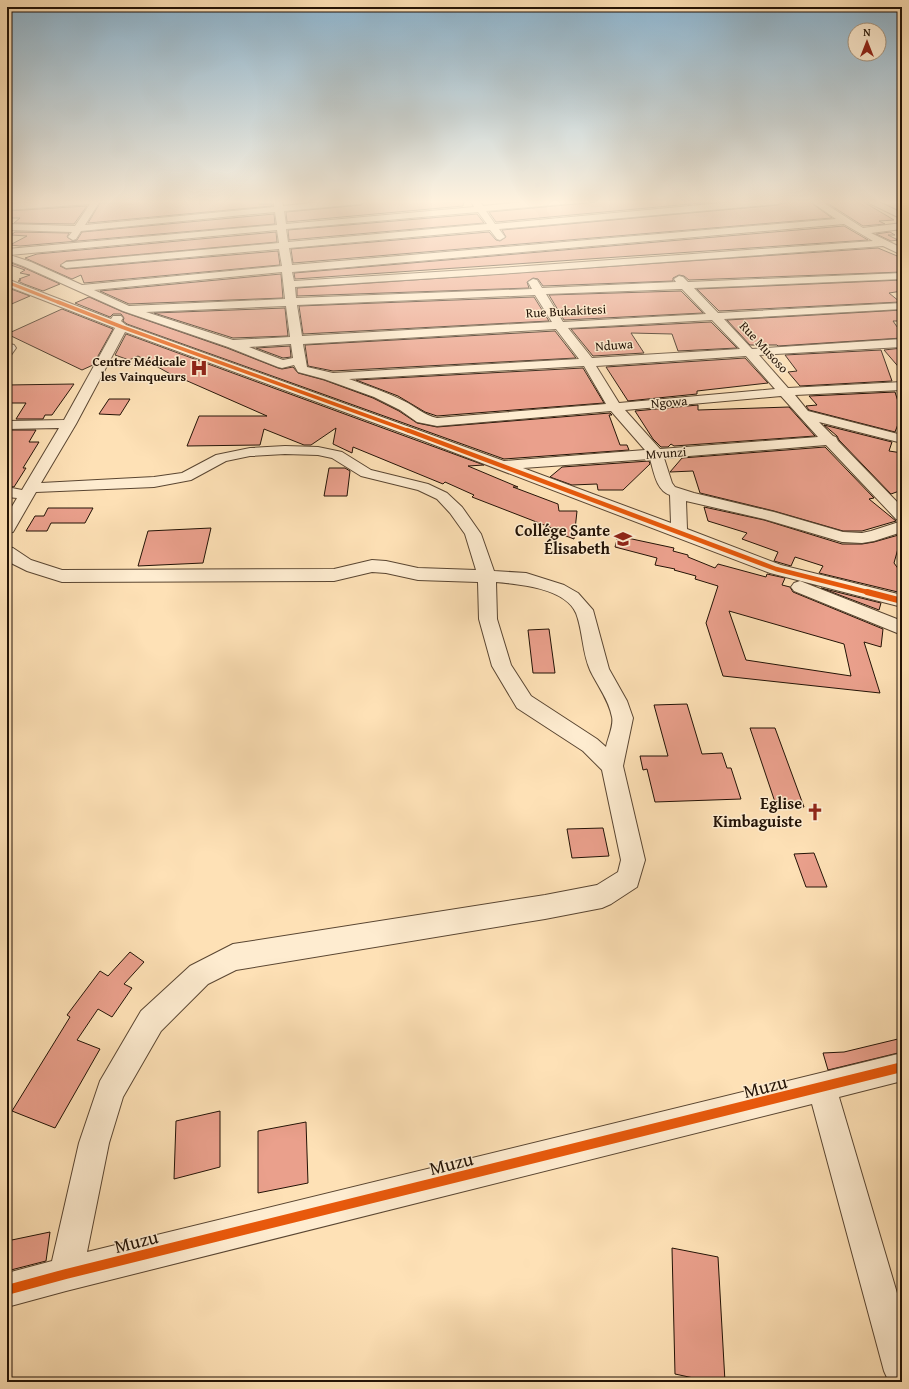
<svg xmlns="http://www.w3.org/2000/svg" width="909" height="1389" font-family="'Gentium Book Plus',serif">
<rect width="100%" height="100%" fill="#fee1b6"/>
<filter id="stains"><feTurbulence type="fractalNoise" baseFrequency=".005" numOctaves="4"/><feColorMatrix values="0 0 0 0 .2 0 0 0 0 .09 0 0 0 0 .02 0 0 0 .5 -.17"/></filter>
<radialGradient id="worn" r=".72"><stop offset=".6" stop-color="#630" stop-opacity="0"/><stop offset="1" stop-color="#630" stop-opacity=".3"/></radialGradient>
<path fill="#eaa08c" stroke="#231306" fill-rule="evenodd" d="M121,201H259V204H272V206L88,223L100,203H119Z
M366,201H443V203L464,201L463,206L287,222L286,212L361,205Z
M609,201H723L496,222L489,212Z
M803,201H809L832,218L293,263L291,249L489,232L496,240L500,241L506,237L502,230L778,205L782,203Z
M824,201H862L894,220L879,221L885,224L863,226Z
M87,206L74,224L14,223L20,218H7V211Z
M274,214L275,224L20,246L10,245L27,236L11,235L15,232L69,233L67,237L73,241L77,240L82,232Z
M477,214L484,223L289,240L288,230Z
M844,226L868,240L295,279L294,273Z
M276,232L277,242L66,261L60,266L66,269L278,251L280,265L84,283L81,275L72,279L25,258L37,254Z
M890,232L895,235H888L898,240L891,241L876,234Z
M878,248L902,258V272L689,280L684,276L679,275L673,278V281L543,286L538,279L533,278L527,282L529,288L297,296V288Z
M11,263L22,267L60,284L43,291L24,284L18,281L21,280L19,279L30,275L20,273L25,270L8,264Z
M281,274L283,298L129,304L100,291Z
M902,280V291L889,293L900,302L719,311L697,289Z
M11,289L30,296L7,306V290Z
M681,291L703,313L564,320L549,295Z
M89,297L123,312L227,348L278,368L282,369L293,367L298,373L324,380L373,398L399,411L417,423L437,427L610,413L612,415H609L620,445H627L629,450L504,459L127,324L123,321L124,318L121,314H113L110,317L75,303Z
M534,297L549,321L303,334L299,306Z
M285,308L288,336L233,338L154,313Z
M62,309L113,329L93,365L82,370L7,334Z
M902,310V321H893L902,334V338L778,346L777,345H750L727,320Z
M711,322L737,348L678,351L672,334L631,333L644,353L593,356L571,329Z
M555,331L576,358L333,371L308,366L305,345Z
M126,334L484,465L468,466L518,487H513L558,504L559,511H577L574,539L550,530L552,528L472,497L474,495L445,482L443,484L353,447L352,453L333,444L336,428L311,445H304L264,429L260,445L187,446L199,416H267L176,376H174L138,356L129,360L115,355Z
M290,346L291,357L283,358L256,348Z
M902,348V371L884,350Z
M881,350L892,381L800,386L788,372L797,371L785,355Z
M745,358L768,383L697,391V394L628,401L606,367Z
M583,368L604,403L437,416L425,412L398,396L356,380Z
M74,384L52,415H45L43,419H16L26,403H7V385Z
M895,392L902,414L895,432L809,410L806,406L817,405L809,396Z
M109,399H130L120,415L99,414Z
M698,405V410L789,407L815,436L674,446L671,444L668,447H661L653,439L635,411Z
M824,425L892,442L889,451L902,453V490L891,494L839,440L837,436Z
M9,430H36L29,442H39L23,468H26L14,487L7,486V434Z
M825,447L874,498L869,499L896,521L862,531H843L774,511L700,493L693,471L670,472L682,458Z
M649,461L650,464L623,490H598L597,484L572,485L550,477L562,467Z
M329,468H345L350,471L347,496H324Z
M704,507L764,520L842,544H862L874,542L902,534L894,563L902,574V593L819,573L823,566L795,557L791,566L774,561L778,552L742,539L747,533L708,521Z
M48,508H93L85,523H51L47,531H26L35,516H44Z
M211,528L203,563L138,566L148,531Z
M618,536L674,548L673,551L688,555V557L715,568L718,564L766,577L767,574L785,578L782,585L790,587L793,592L883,629L881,647L864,642L880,693L723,676L706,623L718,586L695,579L696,576L674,570L675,569L655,565L657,558L615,547ZM729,611L844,644L851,676L746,660Z
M821,588L881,603L879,610Z
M549,629L555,673H533L528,630Z
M687,704L702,754L722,753L727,768H731L741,799L655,802L647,769L643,770L640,756H668L654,705Z
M750,728H775L804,807L777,808Z
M603,828L609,856L572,858L567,829Z
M814,853L827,887H806L794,854Z
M130,952L144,962L124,984L132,988L112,1017L98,1009L77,1040L100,1049L55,1128L12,1111L70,1017L67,1015L100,971L108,976Z
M902,1038V1052L828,1070L823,1053L844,1052Z
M220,1111V1167L174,1179L176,1121Z
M306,1122L308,1183L258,1193V1131Z
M50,1232L46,1261L7,1271V1241Z
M672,1248L718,1257L725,1382H712L675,1374Z"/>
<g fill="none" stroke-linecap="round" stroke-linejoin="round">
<g stroke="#5a4632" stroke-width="2">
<path id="minor" d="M48,201H100L85,225L274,207V201H282L283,206L330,201H365L361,204L284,211L286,224L474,207L471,201H480L483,206L531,201H568L564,204L486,211L495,224L744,201H782L778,204L499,229L505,237L500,240L497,239L490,230L289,248L292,265L836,219L810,201H821L863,228L902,223V229L871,233L902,248V255L883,246L513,273L295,287L296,298L532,289L528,282L533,279L537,280L542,288L676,282L674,279L679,276L683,277L688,282L902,273V279L694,288L718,313L902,303V309L724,319L752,349L902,339V347L759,355L788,388L902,382V390L795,395L808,411L902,435V443L819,422L833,436L836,437L838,441L902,507V521L896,519L826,445L664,458L672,483L675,487L694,493L774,512L843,532L862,533L871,531L902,521V532L874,541L862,543L842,542L764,519L686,501L687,529L781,565L902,595V607L770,573L424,441L125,332L76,424L41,483L154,477L182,473L216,455L250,448L285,446L318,447L342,452L371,470L428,484L447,493L462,507L481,534L494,571L526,573L564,585L578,593L593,610L609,669L627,701L633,718L623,766L645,860L637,887L611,904L602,908L545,919L236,970L208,984L161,1031L123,1097L109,1143L87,1252L902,1053V1081L839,1097L902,1310V1382H889L884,1371L812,1104L66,1291L7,1307V1273L52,1261L79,1143L100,1081L141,1011L190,966L233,944L545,895L597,885L618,872L621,860L602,770L583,751L517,708L492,666L479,619L478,582L418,580L386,573L372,572L334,581L62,582L27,571L7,561V547L13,548L31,560L62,570L334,569L372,560L386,561L418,568L476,570L465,534L450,513L437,499L418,490L361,476L332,458L318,455L285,454L250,456L226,461L191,480L154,487L36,492L13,532L7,533V515L17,498L7,497V487L22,490L59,428L7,429V421L64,420L115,328L7,286V279L111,319L113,316H121L123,318L121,321L126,325L504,461L645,450L611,411L437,426L417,422L400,410L374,397L324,379L298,372L294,365L282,368L278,367L228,347L123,311L23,266L7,260V249L277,225L275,212L81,231L76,239L73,240L68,237L72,232L7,230V224L75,226L90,204L7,210V204ZM478,212L487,224L288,242L286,229ZM844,224L873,241L513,267L294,281L292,272ZM277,230L279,243L66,262L61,265L66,268L279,249L282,266L82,285L31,262L10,255ZM282,272L285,299L129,306L94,290ZM682,289L706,314L563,322L546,294ZM535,295L552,322L302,336L297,305ZM286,306L290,337L233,340L146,312ZM712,320L740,349L592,358L568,328ZM556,329L579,359L333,373L307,367L303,344ZM291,344L293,358L283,360L249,347ZM746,356L775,389L619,403L596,366ZM584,366L606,404L437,418C424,415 416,407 404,401C386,392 368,386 349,379ZM781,396L818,437L660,449L625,410ZM650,459C654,472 656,490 670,495L671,523L523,468ZM496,582C519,584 565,588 576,613C583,631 582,652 590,670C597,685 609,700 612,717C614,725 608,738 606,747L597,739L531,696L511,665L497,619Z
M865,201H877L902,213V219Z
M10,344L14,345L16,348L11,355L7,356V345Z
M800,581L902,621V635L794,591L791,587L794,583Z"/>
</g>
<use href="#minor" fill="#feecd0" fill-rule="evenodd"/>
<g stroke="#feecd0" stroke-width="4">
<path id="cycleway-far4" d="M7,282L60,303"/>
</g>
<g stroke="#feecd0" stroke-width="5">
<path id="cycleway-far3" d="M58,302L122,327L409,431"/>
</g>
<g stroke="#feecd0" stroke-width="6">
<path id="cycleway-far2" d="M407,430L776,569L871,593"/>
</g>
<g stroke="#feecd0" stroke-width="8">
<path id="cycleway-far1" d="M867,592L902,601"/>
</g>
<g stroke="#feecd0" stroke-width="12">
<path id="cycleway" d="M7,1290L66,1274L902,1067"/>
</g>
<use href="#cycleway-far4" stroke="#e8590c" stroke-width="3"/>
<use href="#cycleway-far3" stroke="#e8590c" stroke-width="3.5"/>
<use href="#cycleway-far2" stroke="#e8590c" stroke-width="4.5"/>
<use href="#cycleway-far1" stroke="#e8590c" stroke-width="6"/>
<use href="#cycleway" stroke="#e8590c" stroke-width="10"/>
</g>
<linearGradient id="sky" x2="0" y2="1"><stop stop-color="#8cb7d4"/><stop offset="0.51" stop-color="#fff2de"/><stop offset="1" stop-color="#fff2de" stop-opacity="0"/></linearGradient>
<rect width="909" height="396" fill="url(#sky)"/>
<defs>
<g id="hospital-bare" transform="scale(1.38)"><path d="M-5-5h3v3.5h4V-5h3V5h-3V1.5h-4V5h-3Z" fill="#8f2418" stroke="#feecd0" stroke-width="2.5" paint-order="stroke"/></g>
<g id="school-bare" transform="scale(1.38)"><path d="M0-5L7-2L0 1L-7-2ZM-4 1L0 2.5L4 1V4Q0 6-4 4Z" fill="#8f2418" stroke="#feecd0" stroke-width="2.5" paint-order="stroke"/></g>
<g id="church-bare" transform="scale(1.38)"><path d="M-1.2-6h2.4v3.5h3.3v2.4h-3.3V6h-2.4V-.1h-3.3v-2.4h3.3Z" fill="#8f2418" stroke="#feecd0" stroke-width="2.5" paint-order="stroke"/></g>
</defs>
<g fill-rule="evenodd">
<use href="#hospital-bare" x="199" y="368"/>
<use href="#school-bare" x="623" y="539"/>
<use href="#church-bare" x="815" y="812"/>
</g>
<g text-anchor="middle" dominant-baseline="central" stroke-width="3" stroke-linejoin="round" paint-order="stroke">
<g font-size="13" fill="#231306" stroke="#feecd0">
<text transform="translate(566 311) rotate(-3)">Rue Bukakitesi</text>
<text transform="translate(614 345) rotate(-4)">Nduwa</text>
<text transform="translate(764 347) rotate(47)">Rue Musoso</text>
<text transform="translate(669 402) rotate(-5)">Ngowa</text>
<text transform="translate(666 453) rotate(-4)">Mvunzi</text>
</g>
<g font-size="13" font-weight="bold" fill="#231306" stroke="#feecd0" text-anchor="end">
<text x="186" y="361">Centre Médicale<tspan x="186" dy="15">les Vainqueurs</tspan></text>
</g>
<g font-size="16" font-weight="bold" fill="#231306" stroke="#feecd0" text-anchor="end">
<text x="610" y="530">Collége Sante<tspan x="610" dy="18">Élisabeth</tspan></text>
<text x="802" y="803">Eglise<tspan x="802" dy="18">Kimbaguiste</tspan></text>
</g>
<g font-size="19" fill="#231306" stroke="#feecd0">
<text transform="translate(765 1086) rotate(-14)">Muzu</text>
<text transform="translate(451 1163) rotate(-14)">Muzu</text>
<text transform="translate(136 1241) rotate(-14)">Muzu</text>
</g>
</g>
<rect width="909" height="1389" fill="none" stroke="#fee1b6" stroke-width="24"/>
<rect x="8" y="8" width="893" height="1373" fill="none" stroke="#231306" stroke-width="2"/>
<rect x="12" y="12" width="885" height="1365" fill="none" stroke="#231306"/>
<g transform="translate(867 42)"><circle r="19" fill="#feecd0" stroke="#a6957f"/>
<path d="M0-3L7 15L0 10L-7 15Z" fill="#8f2418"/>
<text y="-6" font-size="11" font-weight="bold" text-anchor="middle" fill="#231306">N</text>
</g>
<rect width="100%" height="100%" filter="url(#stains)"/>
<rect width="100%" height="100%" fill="url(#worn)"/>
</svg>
